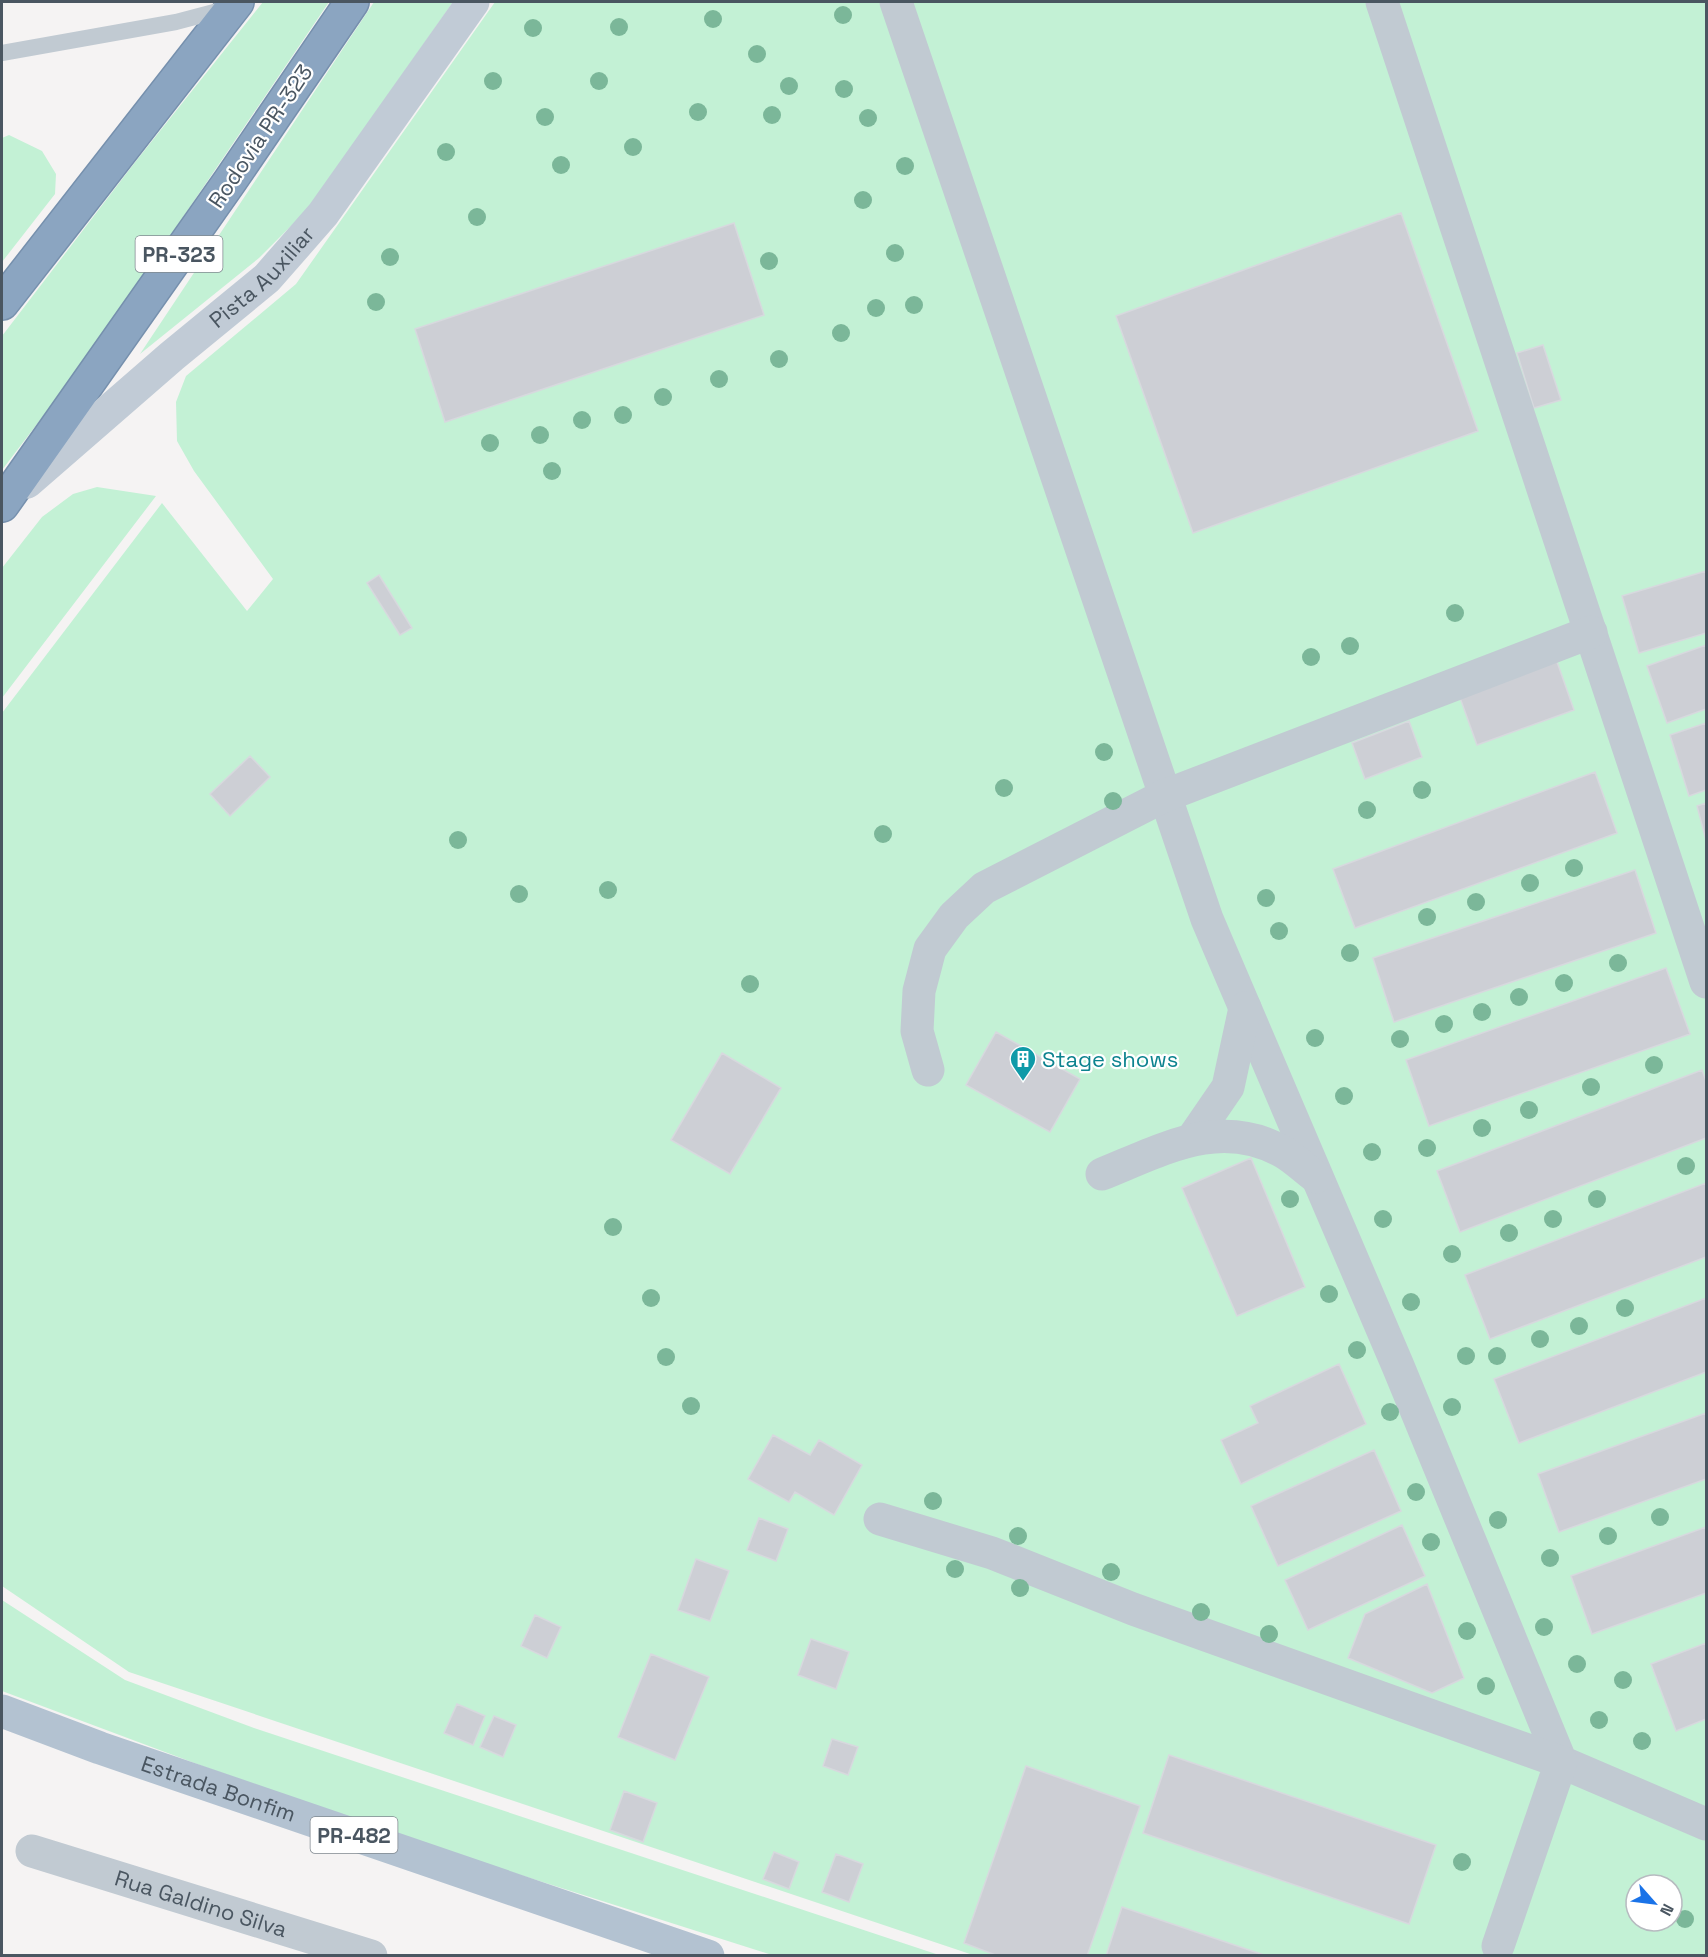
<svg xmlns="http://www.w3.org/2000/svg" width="1708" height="1957" font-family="'Space Grotesk',sans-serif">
<rect width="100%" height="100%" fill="#f5f3f3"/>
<path fill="#c3f1d5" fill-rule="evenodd" d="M263,2H329L88,357L2,470V336L136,161Z
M374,2H453L308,209L259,258L140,354Z
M495,2H1706V1955H973L129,1672L2,1586V713L162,503L247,611L273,579L194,471L177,441L176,402L186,376L296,284ZM1636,1885H1672V1921H1636Z
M9,135L42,151L56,174L55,194L2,262V138Z
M97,487L156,496L2,698V568L42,517L73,494Z
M2,1600L125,1680L254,1728L939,1955H772L445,1851L205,1767L2,1691Z"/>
<path fill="#cdcfd5" stroke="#d7d9de" stroke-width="1.5" d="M1401,213L1478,431L1193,533L1116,316Z
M734,223L764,315L445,422L415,329Z
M1543,345L1561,400L1534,408L1517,353Z
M1706,571V633L1639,653L1622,596Z
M379,575L412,628L400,635L367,583Z
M1706,645V709L1667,723L1647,666Z
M1556,659L1574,710L1477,745L1459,695Z
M1409,721L1422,757L1365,779L1352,743Z
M1706,723V790L1689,796L1670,735Z
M250,756L270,777L230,816L210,794Z
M1595,772L1617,833L1355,928L1333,869Z
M1706,803V840L1697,806Z
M1635,870L1656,933L1394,1022L1373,958Z
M1666,968L1690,1034L1429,1126L1406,1060Z
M996,1032L1080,1079L1050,1132L966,1085Z
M722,1053L781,1088L730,1174L671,1140Z
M1702,1070L1706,1081V1138L1460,1232L1437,1171Z
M1251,1158L1305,1287L1237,1316L1182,1188Z
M1706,1183V1257L1490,1339L1465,1275Z
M1706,1298V1372L1519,1443L1494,1379Z
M1339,1364L1366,1424L1241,1484L1221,1440L1258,1423L1250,1406Z
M1706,1413V1479L1559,1532L1538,1474Z
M773,1435L810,1455L819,1440L862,1465L834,1515L795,1492L789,1502L748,1479Z
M1374,1450L1401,1511L1278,1566L1251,1506Z
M759,1518L788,1529L776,1561L747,1550Z
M1402,1525L1425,1576L1308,1630L1285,1580Z
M1706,1527V1593L1592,1634L1571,1576Z
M696,1559L729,1571L710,1621L678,1610Z
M1427,1584L1464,1678L1432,1693L1348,1658L1365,1614Z
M535,1615L561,1627L547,1658L521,1646Z
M811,1639L849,1652L836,1689L798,1675Z
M1706,1643V1719L1676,1731L1651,1664Z
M651,1654L709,1677L675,1760L618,1737Z
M457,1704L485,1716L473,1745L444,1733Z
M494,1716L516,1725L503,1757L480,1747Z
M832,1739L858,1747L848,1775L823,1766Z
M1169,1755L1436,1845L1409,1924L1143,1833Z
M1026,1766L1140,1806L1087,1956H998L964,1943Z
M624,1791L657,1803L643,1842L610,1830Z
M774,1852L799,1862L789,1889L763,1879Z
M836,1854L863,1864L849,1902L822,1892Z
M1122,1907L1267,1956H1106Z"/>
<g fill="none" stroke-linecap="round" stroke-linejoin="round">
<g stroke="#7690ad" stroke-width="36">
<path id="highway" d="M2,303L237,2
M2,505L230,181L352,2"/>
</g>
<path stroke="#c1cad2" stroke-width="16" d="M2,53L176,22L229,8"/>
<g stroke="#c1cad2" stroke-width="33">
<path d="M896,2L1207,919L1398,1366L1561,1762L1706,1824"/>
<path d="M1382,2L1706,982"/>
<path d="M928,1070L917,1031L919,991L930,949L954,916L984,888L1164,796L1591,632"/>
<path d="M1193,1138L1228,1087L1245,1008"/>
<path d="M1102,1174C1162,1150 1220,1116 1283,1152C1294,1158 1305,1169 1316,1177"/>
<path d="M880,1519L992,1553L1133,1609L1561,1762L1498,1946"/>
<path id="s1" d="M32,1851L371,1956"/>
</g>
<path stroke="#c1cbd6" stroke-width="33" id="s2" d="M27,482L172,356L267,278L323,214L473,2"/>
<path stroke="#b3c2d1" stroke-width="33" id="s3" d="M2,1711L100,1748L708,1956"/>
<use href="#highway" stroke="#8ba5c1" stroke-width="33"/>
</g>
<g fill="#7bb799">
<circle cx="843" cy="15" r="9"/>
<circle cx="713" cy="19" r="9"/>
<circle cx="619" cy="27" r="9"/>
<circle cx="533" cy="28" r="9"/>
<circle cx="757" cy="54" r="9"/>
<circle cx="493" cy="81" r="9"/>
<circle cx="599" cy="81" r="9"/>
<circle cx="789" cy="86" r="9"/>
<circle cx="844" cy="89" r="9"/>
<circle cx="698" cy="112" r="9"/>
<circle cx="772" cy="115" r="9"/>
<circle cx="545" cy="117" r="9"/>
<circle cx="868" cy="118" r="9"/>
<circle cx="633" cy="147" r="9"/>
<circle cx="446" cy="152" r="9"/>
<circle cx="561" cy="165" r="9"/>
<circle cx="905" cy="166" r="9"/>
<circle cx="863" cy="200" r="9"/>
<circle cx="477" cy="217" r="9"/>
<circle cx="895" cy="253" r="9"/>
<circle cx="390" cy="257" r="9"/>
<circle cx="769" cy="261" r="9"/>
<circle cx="376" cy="302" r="9"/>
<circle cx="914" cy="305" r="9"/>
<circle cx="876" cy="308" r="9"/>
<circle cx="841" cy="333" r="9"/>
<circle cx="779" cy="359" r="9"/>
<circle cx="719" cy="379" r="9"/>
<circle cx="663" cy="397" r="9"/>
<circle cx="623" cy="415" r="9"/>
<circle cx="582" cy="420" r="9"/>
<circle cx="540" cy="435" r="9"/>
<circle cx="490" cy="443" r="9"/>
<circle cx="552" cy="471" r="9"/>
<circle cx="1455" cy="613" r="9"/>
<circle cx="1350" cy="646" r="9"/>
<circle cx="1311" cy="657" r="9"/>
<circle cx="1104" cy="752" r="9"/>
<circle cx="1004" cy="788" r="9"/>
<circle cx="1422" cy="790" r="9"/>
<circle cx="1113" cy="801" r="9"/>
<circle cx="1367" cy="810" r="9"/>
<circle cx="883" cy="834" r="9"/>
<circle cx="458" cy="840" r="9"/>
<circle cx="1574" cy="868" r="9"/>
<circle cx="1530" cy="883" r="9"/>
<circle cx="608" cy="890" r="9"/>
<circle cx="519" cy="894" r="9"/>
<circle cx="1266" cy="898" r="9"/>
<circle cx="1476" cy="902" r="9"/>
<circle cx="1427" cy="917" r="9"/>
<circle cx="1279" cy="931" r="9"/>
<circle cx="1350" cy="953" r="9"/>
<circle cx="1618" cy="963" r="9"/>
<circle cx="1564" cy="983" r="9"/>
<circle cx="750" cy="984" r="9"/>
<circle cx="1519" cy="997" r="9"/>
<circle cx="1482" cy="1012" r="9"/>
<circle cx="1444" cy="1024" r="9"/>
<circle cx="1315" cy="1038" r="9"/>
<circle cx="1400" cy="1039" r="9"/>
<circle cx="1654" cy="1065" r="9"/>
<circle cx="1591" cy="1087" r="9"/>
<circle cx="1344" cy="1096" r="9"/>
<circle cx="1529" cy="1110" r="9"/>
<circle cx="1482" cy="1128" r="9"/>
<circle cx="1427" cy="1148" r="9"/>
<circle cx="1372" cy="1152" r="9"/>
<circle cx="1686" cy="1166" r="9"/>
<circle cx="1290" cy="1199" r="9"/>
<circle cx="1597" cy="1199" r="9"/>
<circle cx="1383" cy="1219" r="9"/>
<circle cx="1553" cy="1219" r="9"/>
<circle cx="613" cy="1227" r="9"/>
<circle cx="1509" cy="1233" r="9"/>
<circle cx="1452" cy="1254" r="9"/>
<circle cx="1329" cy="1294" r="9"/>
<circle cx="651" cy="1298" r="9"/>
<circle cx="1411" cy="1302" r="9"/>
<circle cx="1625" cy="1308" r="9"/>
<circle cx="1579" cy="1326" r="9"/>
<circle cx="1540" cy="1339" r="9"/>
<circle cx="1357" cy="1350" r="9"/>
<circle cx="1466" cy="1356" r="9"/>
<circle cx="1497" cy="1356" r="9"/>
<circle cx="666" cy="1357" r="9"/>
<circle cx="691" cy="1406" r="9"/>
<circle cx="1452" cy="1407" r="9"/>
<circle cx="1390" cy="1412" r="9"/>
<circle cx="1416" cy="1492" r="9"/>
<circle cx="933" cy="1501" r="9"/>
<circle cx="1660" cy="1517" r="9"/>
<circle cx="1498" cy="1520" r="9"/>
<circle cx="1018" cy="1536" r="9"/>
<circle cx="1608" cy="1536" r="9"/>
<circle cx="1431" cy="1542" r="9"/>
<circle cx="1550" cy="1558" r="9"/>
<circle cx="955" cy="1569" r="9"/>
<circle cx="1111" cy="1572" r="9"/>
<circle cx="1020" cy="1588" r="9"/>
<circle cx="1201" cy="1612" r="9"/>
<circle cx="1544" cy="1627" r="9"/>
<circle cx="1467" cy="1631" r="9"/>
<circle cx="1269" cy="1634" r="9"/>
<circle cx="1577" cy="1664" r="9"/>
<circle cx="1623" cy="1680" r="9"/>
<circle cx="1486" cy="1686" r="9"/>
<circle cx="1599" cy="1720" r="9"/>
<circle cx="1642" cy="1741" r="9"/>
<circle cx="1462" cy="1862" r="9"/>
<circle cx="1685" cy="1919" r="9"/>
</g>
<defs>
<g id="building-pin" transform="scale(1.35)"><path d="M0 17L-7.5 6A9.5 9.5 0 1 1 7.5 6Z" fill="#0f9aa8" stroke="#fff"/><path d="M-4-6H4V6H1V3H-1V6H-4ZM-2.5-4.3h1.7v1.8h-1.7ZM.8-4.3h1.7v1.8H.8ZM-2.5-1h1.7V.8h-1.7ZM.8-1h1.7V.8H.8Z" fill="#fff"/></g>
</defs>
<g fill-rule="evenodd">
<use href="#building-pin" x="1023" y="1059"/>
</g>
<g text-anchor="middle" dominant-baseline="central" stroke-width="4.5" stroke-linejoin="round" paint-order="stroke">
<g fill="#fff" stroke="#808990" stroke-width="1.5">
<rect x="135.5" y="236" width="87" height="36" rx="4.5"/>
<rect x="310.5" y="1817" width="87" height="36" rx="4.5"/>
</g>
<g font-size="21" font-weight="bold" fill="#4a5661">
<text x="179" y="254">PR-323</text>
<text x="354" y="1835">PR-482</text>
</g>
<g font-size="22" fill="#4a5661" stroke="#fff">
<text transform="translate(260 136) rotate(-56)">Rodovia PR-323</text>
<text stroke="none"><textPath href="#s2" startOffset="312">Pista Auxiliar</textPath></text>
<text stroke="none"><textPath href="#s3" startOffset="230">Estrada Bonfim</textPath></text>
<text stroke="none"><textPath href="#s1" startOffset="177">Rua Galdino Silva</textPath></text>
</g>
<g font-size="22" fill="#0d838f" stroke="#fff" text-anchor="start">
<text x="1042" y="1059">Stage shows</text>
</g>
</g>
<rect width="1708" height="1957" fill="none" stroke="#4a5661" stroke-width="6"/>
<g transform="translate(1654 1903) rotate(118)"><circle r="28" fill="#ffffff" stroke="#b7bbc0" stroke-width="1.5"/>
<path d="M0-4.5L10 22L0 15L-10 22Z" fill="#1a73e8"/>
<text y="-9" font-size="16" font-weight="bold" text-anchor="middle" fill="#4a5661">N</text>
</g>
</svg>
